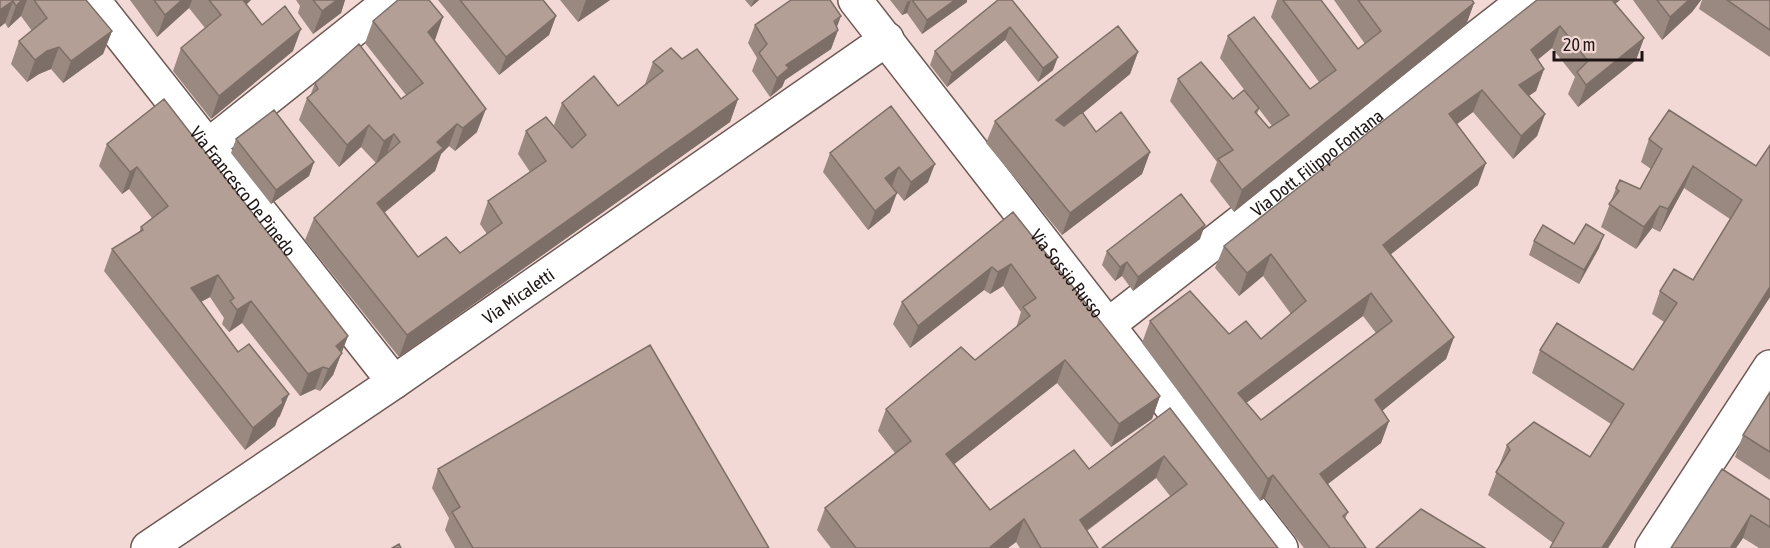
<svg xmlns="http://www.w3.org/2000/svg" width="1770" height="548" font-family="'Asap Condensed',sans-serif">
<rect width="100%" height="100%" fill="#f2d9d5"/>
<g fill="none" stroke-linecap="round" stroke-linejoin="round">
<g stroke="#6d5854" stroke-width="36">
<g id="street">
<path id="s1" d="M93,0L394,382"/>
<path id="s2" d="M855,0L1281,548"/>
<path d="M209,145L391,0"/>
<path id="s3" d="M1107,326L1525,0"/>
<path id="s4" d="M148,548L394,382L887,39"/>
<path d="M1652,548L1770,367"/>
</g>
</g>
<use href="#street" stroke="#fff" stroke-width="33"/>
</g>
<path fill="#9a8980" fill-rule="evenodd" d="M0,0H86L112,31L103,54L63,83L51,69L39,74L27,82L11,64L19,41L32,31L21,16L8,28L5,23L0,27Z
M130,0H251L246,5L262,25L293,51L211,119L173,71L181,48L205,28L189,8L157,37Z
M296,0H345L341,13L313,34L298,13L300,6Z
M438,0H543L556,16L549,35L499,75Z
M560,0H610L578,22Z
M745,0H759L751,7Z
M890,0H967V2L922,34L907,13L902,15Z
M998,0L1053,70L1038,82L1005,40L947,87L930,65L935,51Z
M1277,0H1321L1358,49L1365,44L1334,0H1472L1474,3L1466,25L1234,212L1210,181L1217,162L1170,101L1178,79L1233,99L1249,96L1220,58L1228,36L1310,89L1319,82L1271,17ZM1259,109L1272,126L1269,128L1257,114Z
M1537,0H1620L1615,4L1644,38L1636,60L1578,107L1568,94L1575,77L1552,48L1538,59L1544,69L1536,91L1528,96L1545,114L1537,136L1513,159L1473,112L1457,124L1478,185L1391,254L1454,337L1446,359L1382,411L1389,421L1381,443L1328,484L1348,512L1345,519L1366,548H1304L1265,498L1260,501L1142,343L1150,321L1261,339L1291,314L1263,276L1239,296L1215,268L1224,246ZM1363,316L1376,333L1261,420L1246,403Z
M1633,0H1701L1692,12L1662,40Z
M1702,0H1770V57L1699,9Z
M373,21L435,40L477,132L455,151L449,146L441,154L435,171L384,213L418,257L460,253L487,234L480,224L488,201L530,172L518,154L526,131L562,136L554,125L562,103L618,106L645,84L653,62L682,59L738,99L730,122L399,357L305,240L314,218L376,163L361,147L339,167L299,120L307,98L310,96L315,83L401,99L406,95L365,43Z
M755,25L837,27L838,30L831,49L785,80L782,87L770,97L752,71L757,58L748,43Z
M1138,52L1130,74L1083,113L1096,132L1150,152L1142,174L1062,235L986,143L995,121Z
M164,99L348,336L333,375L320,391L315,389L300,396L242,323L229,332L222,324L224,318L210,297L201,302L280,416L278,418L275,426L245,450L104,271L112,249L139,233L141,227L152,218L129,189L122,194L99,166L107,144Z
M891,106L928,182L904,201L892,186H891L890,212L868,230L823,172L830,153Z
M236,139L314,162L309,176L271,204L231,153Z
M1649,139L1756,166L1770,145V297L1608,548L1553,543L1488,495L1507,445L1590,457L1611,424L1532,373L1540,350L1633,370L1664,322L1652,314L1660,291L1693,280L1730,219L1684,188L1660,232L1652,228L1636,249L1601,227L1616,188L1640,189L1651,169L1641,162Z
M1013,212L1160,396L1152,419L1111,447L1057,383L954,464L990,510L1089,469L1170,408L1278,548L1170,496L1156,478L1087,531L1098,548H1020L1016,542L1008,548H831L817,530L825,508L895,453L878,431L886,409L975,360L1016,328L1021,312L1003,286L990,294L984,290L910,348L893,324L902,302Z
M1200,239L1133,291L1122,276L1115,281L1102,265L1107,251Z
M1534,241L1574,244L1599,248L1579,284L1529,255Z
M1770,392V480L1735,457L1743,435Z
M438,469L769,548H455L445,530L449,518L432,488Z
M1770,500V548H1759L1743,538L1736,548H1671Z"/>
<path fill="#7d6f68" d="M22,0H27L21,16L8,28L16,6Z
M182,0H192L189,8L157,37L165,15Z
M237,0H251L231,18Z
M337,0H345L341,13L313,34L322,11Z
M586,0H610L578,22Z
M754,0H759L751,7Z
M911,0L907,13L902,15L907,2Z
M955,0H967V2L922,34L927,20Z
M1606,0H1620L1599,17Z
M1689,0H1701L1692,12L1662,40L1670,17Z
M13,1L5,23L0,27V10Z
M1474,3L1466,25L1234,212L1242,190Z
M556,16L549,35L499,75L506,57Z
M841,16L835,32L838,30L831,49L785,80L782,87L770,97L777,78L786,65Z
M443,17L435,40L420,54L428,32Z
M1560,26L1552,48L1523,72L1531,50Z
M1010,27L1005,40L947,87L952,73Z
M301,29L293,51L211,119L219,96Z
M112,31L103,54L63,83L71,61Z
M1644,38L1636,60L1578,107L1586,85Z
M59,47L51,69L39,74L27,82L35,60L47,51Z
M1138,52L1130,74L1048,142L1056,120Z
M1058,57L1053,70L1038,82L1043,68Z
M1544,69L1536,91L1511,108L1519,85Z
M1482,90L1473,112L1441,136L1449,114Z
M738,99L730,122L399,357L407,335Z
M486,109L477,132L455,151L463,128Z
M1545,114L1537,136L1513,159L1521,136Z
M457,124L449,146L441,154L435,171L369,225L377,203L437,142Z
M369,125L361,147L339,167L347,145Z
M394,134L386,156L376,163L384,141Z
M1150,152L1142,174L1062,235L1070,213Z
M314,162L309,176L271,204L276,190Z
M1486,163L1478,185L1375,267L1383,245Z
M935,164L928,182L904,201L911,182Z
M1693,166L1684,188L1660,232L1668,209Z
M137,167L129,189L122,194L130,172Z
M899,167L892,186L878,196L885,178Z
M897,193L890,212L868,230L875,211Z
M1660,206L1652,228L1636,249L1644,227Z
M1205,225L1200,239L1133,291L1138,277Z
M1604,235L1599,248L1579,284L1584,270Z
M1271,254L1263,276L1239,296L1247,273Z
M1127,262L1122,276L1115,281L1120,267Z
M1011,264L1003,286L990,294L998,272Z
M992,267L984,290L910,348L918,326Z
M218,275L210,297L183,311L191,288Z
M1770,287V297L1608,548H1602Z
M1371,293L1363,316L1230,415L1238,393Z
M251,301L242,323L229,332L237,310Z
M348,336L333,375L320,391L336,346Z
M1454,337L1446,359L1367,423L1375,400Z
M1065,360L1057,383L938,477L946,454Z
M323,367L315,389L300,396L308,374Z
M289,394L280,416L278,418L275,426L245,450L253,428L282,399Z
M1160,396L1152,419L1111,447L1119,424Z
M1389,421L1381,443L1312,496L1320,474Z
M1164,456L1156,478L1071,542L1080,520Z
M1273,475L1265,498L1260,501L1268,479Z
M1751,515L1743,538L1736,548H1730Z
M1024,519L1016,542L1008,548H989Z"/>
<path fill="#b39f95" stroke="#7d6f68" stroke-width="1.5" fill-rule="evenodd" d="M0,0H22L16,6L13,1L0,10Z
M34,0H86L112,31L71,61L59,47L47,51L35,60L19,41L47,18Z
M154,0H182L165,15Z
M209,0H243L262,25L285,6L301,29L219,96L181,48L221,15Z
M313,0H337L322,11Z
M398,0H429L443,17L428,32L486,109L463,128L457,124L437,142L443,148L377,203L418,257L446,237L460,253L502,223L488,201L546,161L526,131L546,117L572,148L586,135L562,103L594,76L618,106L663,71L653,62L671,48L682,59L697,49L738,99L407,335L314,218L400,142L394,134L384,141L369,125L347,145L307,98L318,89L315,83L359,44L401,99L423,83L373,21Z
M460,0H543L556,16L506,57Z
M791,0H830L841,16L834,21L838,30L786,65L789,68L777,78L759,53L767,44L755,25Z
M912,0H955L927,20Z
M998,0H1012L1058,57L1043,68L1010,27L952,73L935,51Z
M1283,0H1321L1358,49L1381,31L1358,0H1472L1474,3L1242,190L1218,159L1233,150L1178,79L1201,62L1233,99L1244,90L1259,108L1255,112L1269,128L1289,115L1228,36L1254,17L1310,89L1336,70Z
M1537,0H1612L1644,38L1586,85L1577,72L1588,61L1560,26L1531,50L1544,69L1519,85L1545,114L1521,136L1482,90L1449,114L1486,163L1383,245L1454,337L1375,400L1389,421L1320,474L1348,512L1343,516L1366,548H1330L1273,475L1268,479L1150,321L1190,291L1229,334L1246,321L1261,339L1306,301L1271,254L1247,273L1224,246ZM1371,293L1392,321L1261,420L1238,393Z
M1657,0H1689L1670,17Z
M1727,0H1770V30Z
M1118,26L1138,52L1056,120L1064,126L1082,112L1096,132L1121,112L1150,152L1070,213L995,121Z
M164,99L348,336L336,346L342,353L329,369L323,367L308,374L251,301L237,310L230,301L234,298L218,275L191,288L238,352L249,344L289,394L282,399L283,403L253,428L112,249L143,230L141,227L168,206L137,167L130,172L107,144Z
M891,106L935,164L911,182L899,167L885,178L897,193L875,211L830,153Z
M274,110L314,162L276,190L236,139Z
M1669,110L1756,166L1770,145V287L1602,548H1550L1564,523L1496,472L1510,450L1507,445L1534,422L1590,457L1624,404L1540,350L1557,323L1633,370L1677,303L1660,291L1674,269L1693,280L1742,200L1693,166L1668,209L1660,206L1644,227L1609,204L1619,191L1616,188L1620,180L1640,189L1662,149L1649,139Z
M1181,194L1205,225L1138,277L1127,262L1120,267L1107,251Z
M1013,212L1160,396L1119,424L1065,360L946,454L990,510L1074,450L1089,469L1170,408L1278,548H1102L1187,484L1164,456L1080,520L1098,548H1041L1024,519L989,548H856L825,508L911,441L886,409L961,347L975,360L1030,316L1023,307L1036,298L1011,264L998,272L992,267L918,326L902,302Z
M1586,224L1604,235L1584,270L1534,241L1543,225L1574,244Z
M650,345L769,548H473L452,512L460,507L438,469Z
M1770,392V452L1743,435Z
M1722,469L1770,500V527L1751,515L1731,547L1732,548H1671Z
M1421,509L1485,548H1376Z
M399,544L401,548H392Z"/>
<g text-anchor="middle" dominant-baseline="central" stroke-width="4.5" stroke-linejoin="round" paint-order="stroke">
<g font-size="18" fill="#1e1514" stroke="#f2d9d5">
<text stroke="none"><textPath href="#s3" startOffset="266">Via Dott. Filippo Fontana</textPath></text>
<text stroke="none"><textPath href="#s1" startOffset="243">Via Francesco De Pinedo</textPath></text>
<text stroke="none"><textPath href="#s2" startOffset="346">Via Sossio Russo</textPath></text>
<text stroke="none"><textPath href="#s4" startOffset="448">Via Micaletti</textPath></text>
</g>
</g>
<path d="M1554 51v9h88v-9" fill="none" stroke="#1e1514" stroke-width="3"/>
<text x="1563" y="51" font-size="18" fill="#1e1514" stroke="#f2d9d5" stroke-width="4.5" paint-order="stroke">20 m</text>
</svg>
